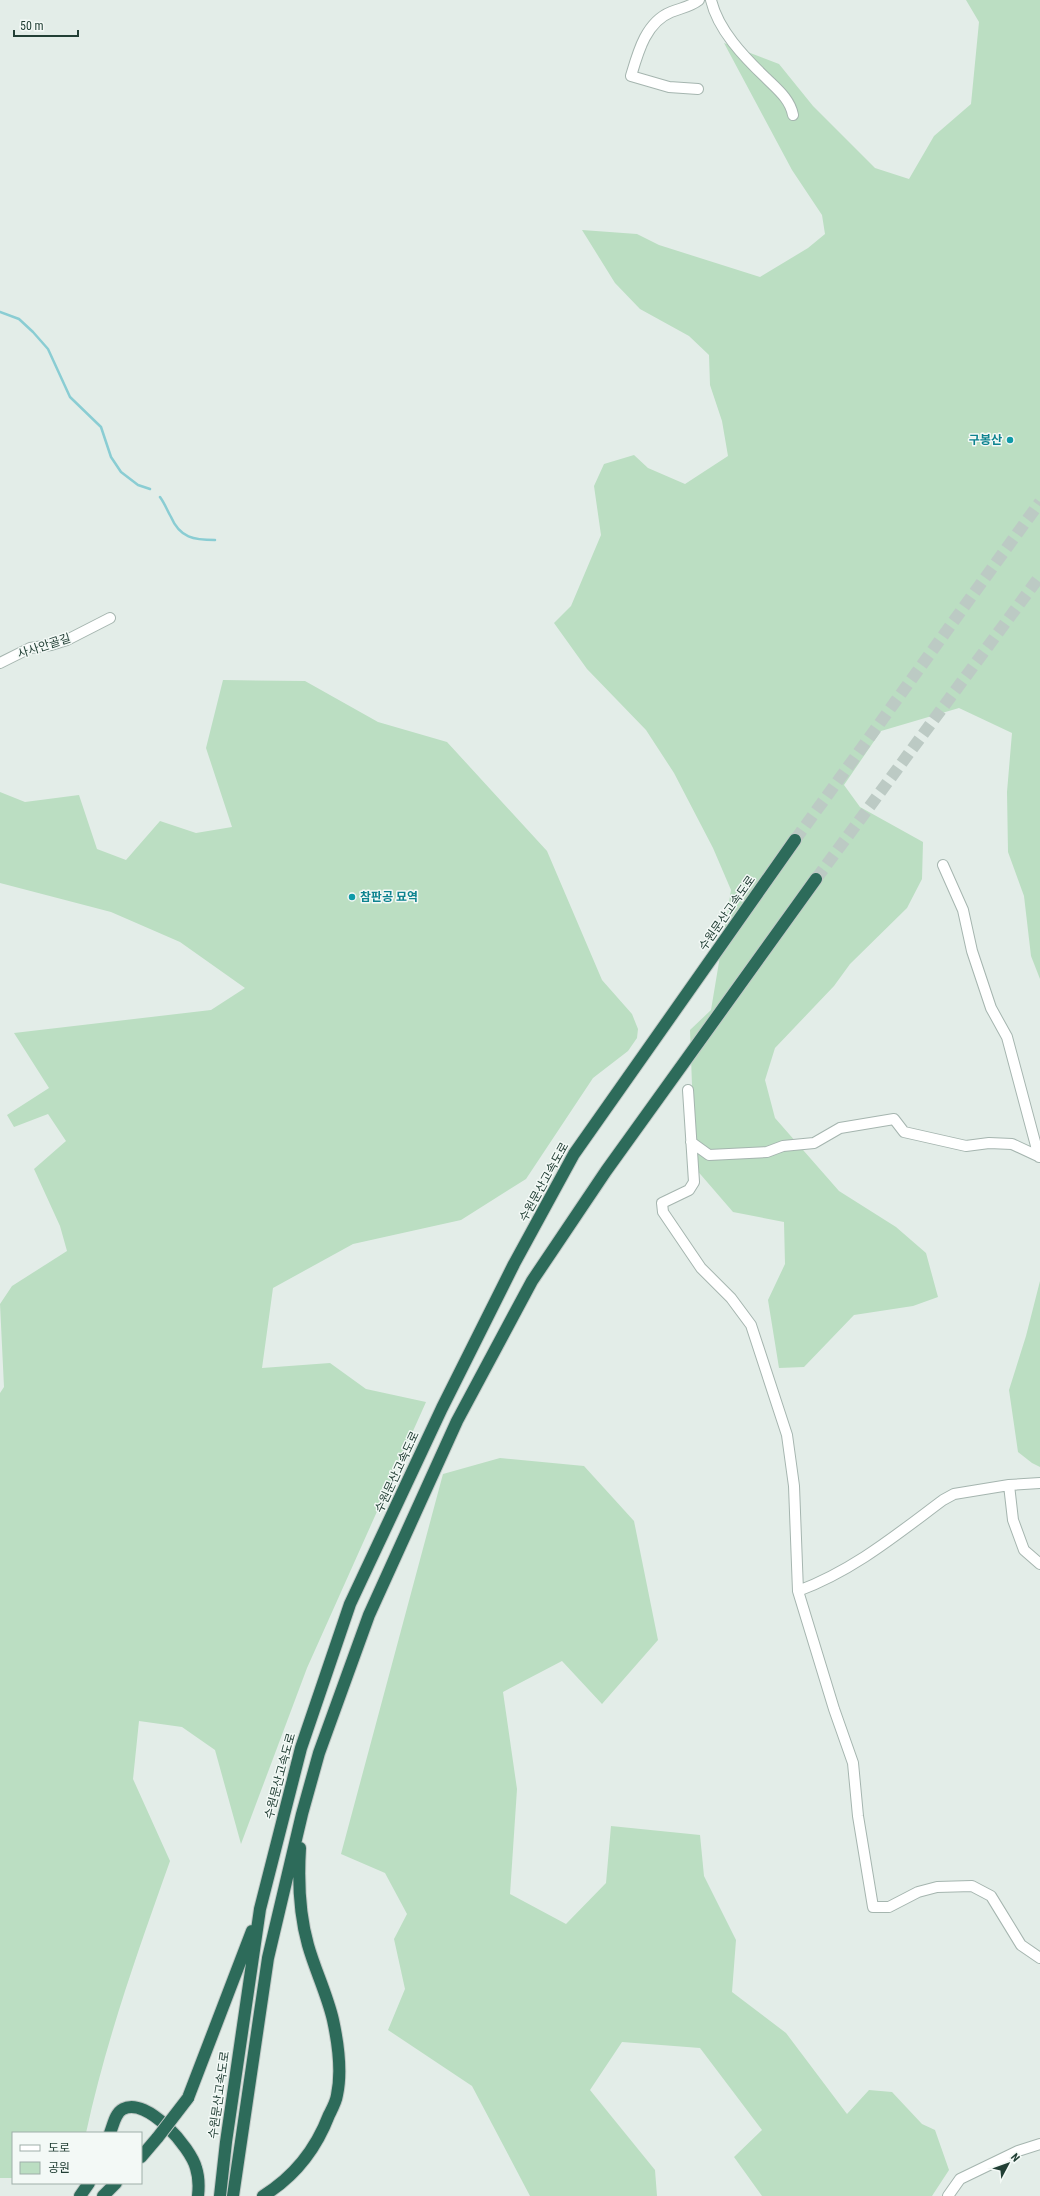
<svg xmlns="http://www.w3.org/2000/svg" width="1040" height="2196" font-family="'Roboto Condensed','Noto Sans KR',sans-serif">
<rect width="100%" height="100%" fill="#e3ede8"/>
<path fill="#bbdec2" d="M966,0H1040V979L1031,956L1024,896L1008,852L1007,792L1012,733L959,708L881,731L844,785L860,807L923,842L922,879L907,908L850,964L834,986L775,1048L765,1080L775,1118L839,1191L896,1227L926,1253L938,1297L913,1306L854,1315L804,1367L779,1368L768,1300L785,1264L784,1222L733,1212L695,1168L690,1030L711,1010L731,890L713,848L674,773L646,730L587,669L554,623L571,606L601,535L594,486L604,464L634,455L648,468L685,484L728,456L722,421L710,385L709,355L689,336L640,309L615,283L582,230L637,234L659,245L760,277L808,248L825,234L822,215L792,170L724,43L779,64L813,106L875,168L909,179L934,136L971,104L979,22Z
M223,680L305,681L378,722L447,742L547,851L602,980L632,1014L638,1029L637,1038L628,1051L593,1078L526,1179L461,1220L353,1244L273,1288L262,1368L330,1363L366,1389L426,1402L307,1668L241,1844L215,1750L182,1727L139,1721L133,1779L170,1861C138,1951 106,2040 86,2133H13V2178H0V1393L4,1387L0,1304L12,1286L67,1251L60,1226L34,1169L66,1141L48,1114L14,1127L7,1115L49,1088L14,1033L211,1010L245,988L180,942L111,912L0,883V792L25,802L79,795L97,849L126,860L160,821L196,833L232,827L206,748Z
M1040,1281V1467L1032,1463L1018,1452L1009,1390L1026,1336Z
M500,1458L584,1466L634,1521L658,1640L602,1704L562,1661L503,1692L517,1789L510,1894L566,1924L606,1883L611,1826L700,1835L704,1876L736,1940L732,1992L786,2033L847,2114L869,2090L892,2092L922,2124L935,2130L949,2170L932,2196H762L734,2157L762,2130L700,2048L622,2042L590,2090L655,2170L657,2196H530L472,2086L388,2030L405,1989L394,1939L407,1914L385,1873L341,1854L443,1474Z"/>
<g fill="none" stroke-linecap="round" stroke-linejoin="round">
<path stroke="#8acdd3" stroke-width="2.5" d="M0,312L19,319L33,332L48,349L70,397L101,427L111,457L121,472L138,485L150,489
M160,497C165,504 167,510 171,517C180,538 194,540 215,540"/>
<path stroke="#bccac4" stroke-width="12" stroke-dasharray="12 6" stroke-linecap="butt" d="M795,840L1040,502
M816,879L1040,576"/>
<g stroke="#a5b5af" stroke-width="12">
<path id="minor" d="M711,0C718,30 744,57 766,78C777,89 790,99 793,115
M698,89L669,87L631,76C638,52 646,22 671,12C681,8 690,7 699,0
M0,663L30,648L51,645L67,640L110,618
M943,865L963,910L972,951L991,1008L1007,1037L1039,1157
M688,1090L694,1182L689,1190L662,1203L663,1212L701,1268L731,1298L751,1325L787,1435L794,1486L798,1591L834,1709L853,1763L858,1816L873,1907H889L918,1892L937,1887L972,1886L991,1896L1021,1945L1040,1958
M691,1142L709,1155L767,1152L783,1146L814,1143L840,1128L894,1119L904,1132L966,1146L989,1143L1012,1144L1040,1157
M1040,1483L1009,1485L1013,1520L1024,1550L1040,1564
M798,1591C854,1570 896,1535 943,1500L954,1494L1009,1485
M948,2196L960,2179L1018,2151L1040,2144"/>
</g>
<g stroke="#c1c9c6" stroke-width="14">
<path id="highway" d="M188,2098L252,1931
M110,2133C113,2126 115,2113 123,2109C147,2096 191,2148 196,2168C199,2177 199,2187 198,2196
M141,2157L158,2137
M80,2196L89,2183
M103,2196L116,2183
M220,2196L226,2142L260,1909L301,1748L350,1604L442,1408L514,1264L574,1154L795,840
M233,2196L268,1958L302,1814L319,1753L369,1615L457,1421L532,1281L606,1171L816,879
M263,2196C294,2177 316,2149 329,2115C332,2109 336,2102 337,2095C342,2072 338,2043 333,2020C327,1994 315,1970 308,1945C299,1913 298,1880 300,1848"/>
</g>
<use href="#minor" stroke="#fff" stroke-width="10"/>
<use href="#highway" stroke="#2d6b5a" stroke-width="12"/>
<g stroke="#c1c9c6" stroke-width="14" stroke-linecap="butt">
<path id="highway-bridge" d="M158,2137L188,2098"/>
</g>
<use href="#highway-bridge" stroke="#2d6b5a" stroke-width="12"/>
</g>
<g fill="#0f9aa8" stroke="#f3f9f6" stroke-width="1.5">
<circle cx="1010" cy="440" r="4"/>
<circle cx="352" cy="897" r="4"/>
</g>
<g text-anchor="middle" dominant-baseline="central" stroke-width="3" stroke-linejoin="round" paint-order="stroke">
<g font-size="12" font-weight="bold" fill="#0d838f" stroke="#f3f9f6" text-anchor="end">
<text x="1002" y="440">구봉산</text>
<text x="360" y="897" text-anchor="start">참판공 묘역</text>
</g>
<g font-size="12" fill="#223f35" stroke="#f3f9f6">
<text transform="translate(44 646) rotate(-18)">사사안골길</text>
<text transform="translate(727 913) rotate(-55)">수원문산고속도로</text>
<text transform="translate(544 1182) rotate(-61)">수원문산고속도로</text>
<text transform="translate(397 1472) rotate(-65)">수원문산고속도로</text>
<text transform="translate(280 1776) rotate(-75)">수원문산고속도로</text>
<text transform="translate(219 2095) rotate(-82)">수원문산고속도로</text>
</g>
</g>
<rect x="12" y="2132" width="130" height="52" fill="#f3f9f6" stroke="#9fafa9"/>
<rect x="20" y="2145" width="20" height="6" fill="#ffffff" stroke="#9fafa9"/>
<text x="48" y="2152" font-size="12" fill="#223f35">도로</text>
<rect x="20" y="2162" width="20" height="12" fill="#bbdec2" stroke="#9fafa9"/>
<text x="48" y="2172" font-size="12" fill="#223f35">공원</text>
<g transform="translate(1008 2164) rotate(49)" stroke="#f3f9f6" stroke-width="3" paint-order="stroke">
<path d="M0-3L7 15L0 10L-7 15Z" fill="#223f35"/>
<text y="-6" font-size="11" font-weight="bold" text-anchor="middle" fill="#223f35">N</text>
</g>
<path d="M14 30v6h64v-6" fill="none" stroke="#223f35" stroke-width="2"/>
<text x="20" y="30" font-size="12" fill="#223f35" stroke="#f3f9f6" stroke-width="3" paint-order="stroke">50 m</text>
</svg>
